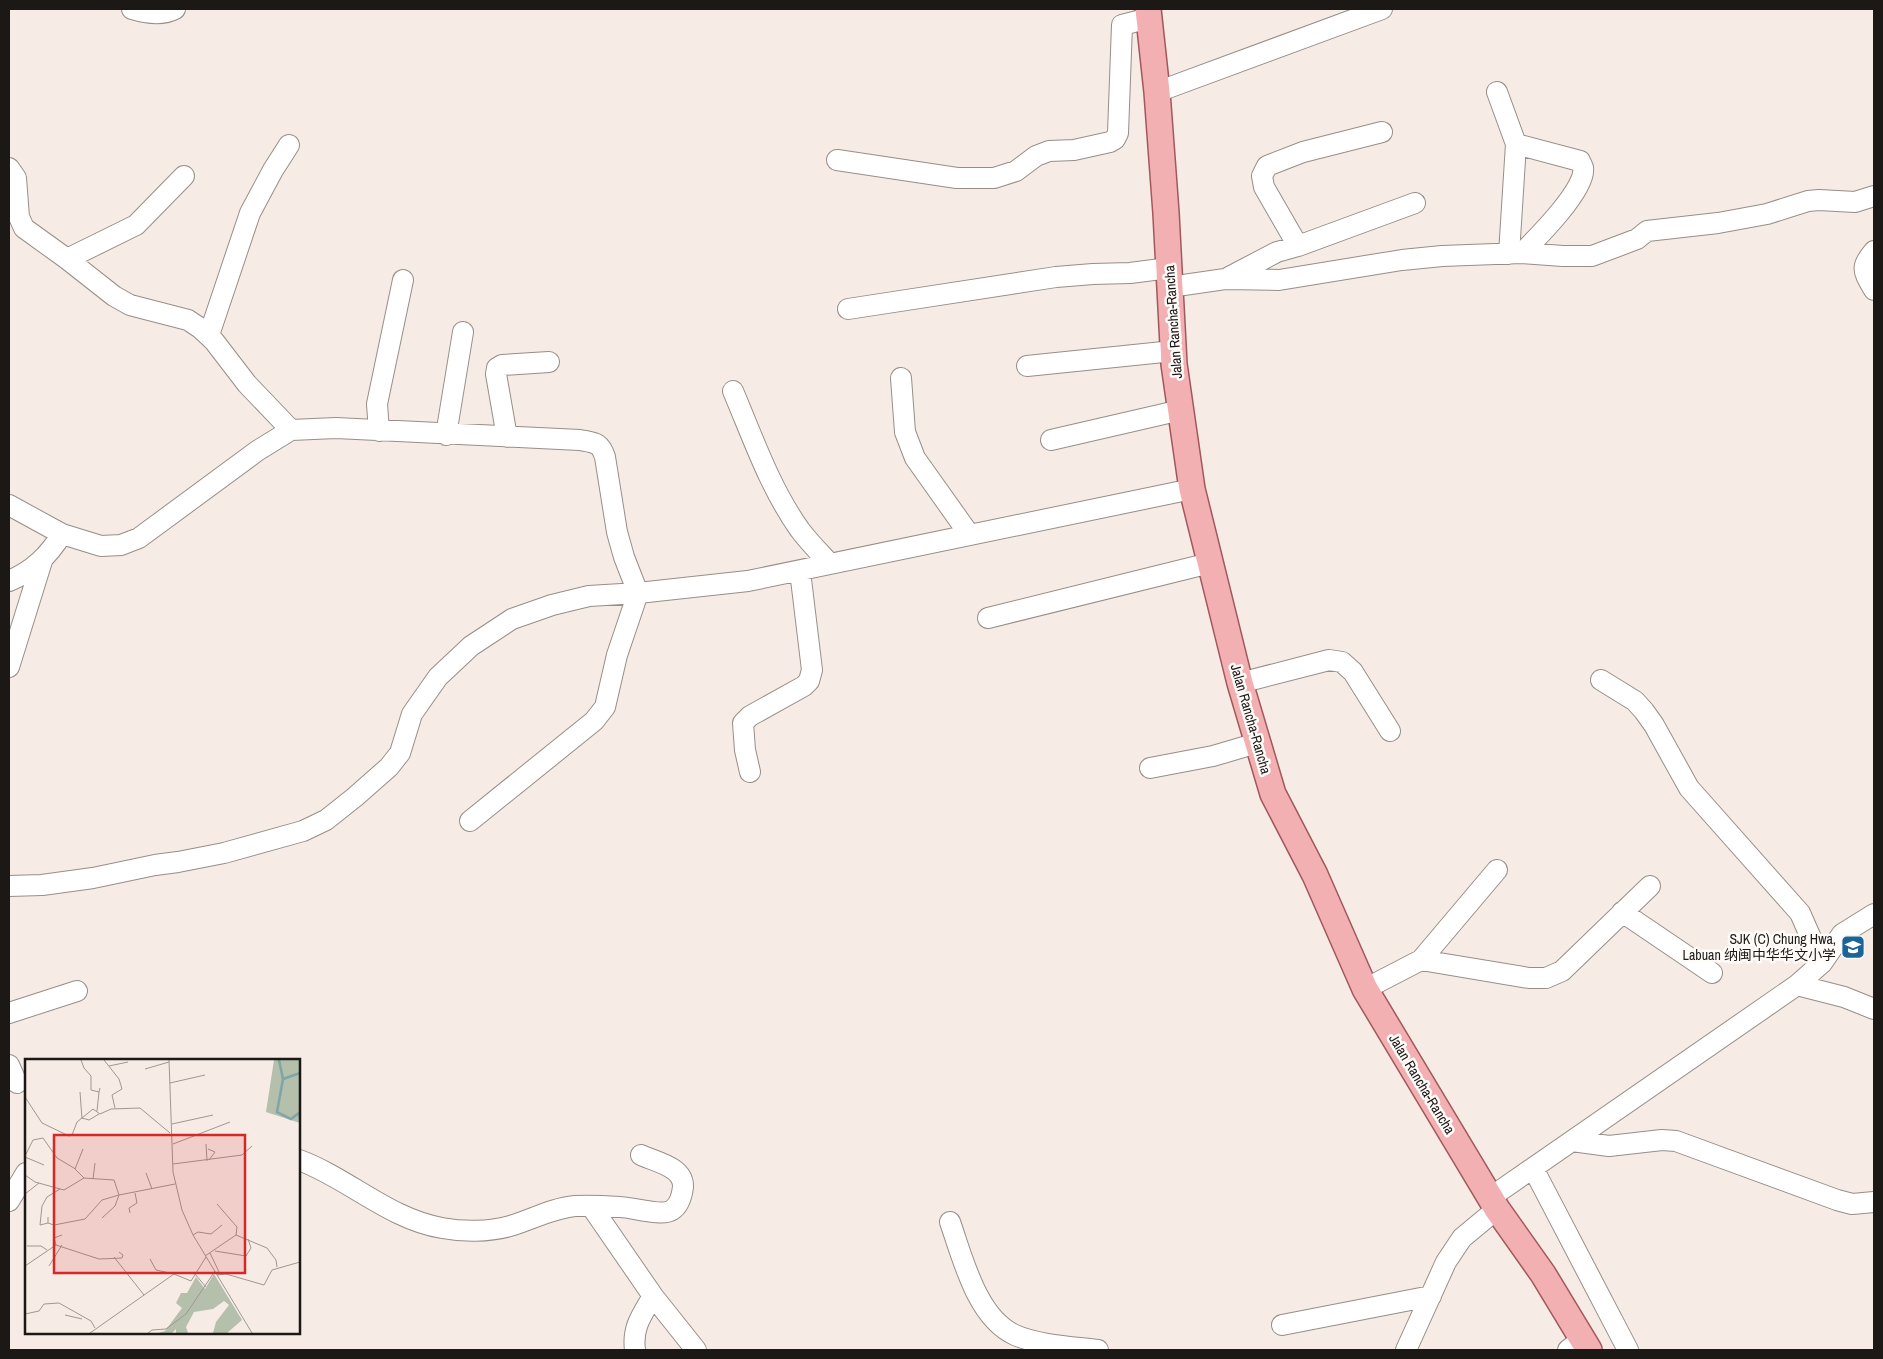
<svg xmlns="http://www.w3.org/2000/svg" width="1883" height="1359" font-family="'Archivo Narrow','Noto Sans SC',sans-serif">
<rect width="100%" height="100%" fill="#f6ece5"/>
<g fill="none" stroke-linecap="round" stroke-linejoin="round">
<g stroke="#978e88" stroke-width="22">
<path id="minor" d="M132,9C145,13 162,16 175,9
M1157,92L1382,9
M1497,92L1516,144L1509,254
M1516,144L1580,161C1581,164 1583,166 1583,168C1587,188 1537,238 1522,253
M837,160L957,178H994L1016,171L1036,156L1049,151L1074,150L1110,142L1115,139L1118,133L1122,25L1149,18
M9,168L16,178L19,217L24,228L67,259L114,296L130,305L188,320L200,328L214,341L247,384L291,430
M1298,246L1264,187L1262,176L1267,166L1303,152L1382,132
M1874,251C1859,268 1864,272 1874,290
M67,259L136,225L184,176
M1229,277L1277,252L1298,246L1415,203
M1170,287L1225,279L1279,280L1402,260L1442,256L1522,253L1563,256H1592L1637,239L1647,231L1718,223L1767,214L1808,201L1819,200L1855,202L1874,196
M848,309L1056,277L1093,274L1130,273L1169,268
M209,335L250,213L273,170L289,145
M1027,366L1173,351
M901,378L905,432L915,458L969,534
M733,391C753,438 770,488 800,530C809,542 820,553 830,564
M379,431L377,404L403,280
M446,435L463,332
M507,437L496,374L497,368L502,365L549,362
M1051,440L1181,410
M9,505L62,534L101,546L121,545L139,538L257,451L291,430L336,428L580,440C595,443 600,442 605,457L617,532L624,557L638,593L748,581L1192,489
M9,581C33,571 48,556 62,534
M988,618L1210,563
M9,667L42,561
M1601,680L1635,701L1644,711L1654,725L1689,788L1800,913L1822,963
M1240,683L1329,660L1342,662L1353,672L1390,731
M1150,768L1213,756L1257,743
M750,772L745,750L743,723L750,716L804,686L809,681L812,670L800,571
M9,886L42,885L93,878L155,865L178,862L224,853L303,831L326,820L355,797L389,767L400,753L412,714L438,677L471,646L512,619L552,605L589,596L638,593L617,655L605,707L594,721L470,821
M1622,912L1712,973
M1421,960L1529,978H1546L1562,971L1650,886
M1797,985L1822,963L1842,934L1874,914
M1365,989L1421,960L1497,870
M9,1013L77,991
M9,1065L17,1083
M1572,1141L1609,1146L1662,1140L1676,1141L1837,1200L1852,1204L1874,1202
M299,1160C348,1178 389,1219 442,1228C463,1232 489,1232 510,1226C531,1220 552,1208 575,1206C589,1205 605,1206 620,1207C632,1207 662,1217 672,1210C680,1205 682,1195 683,1187C684,1167 656,1162 641,1155
M1533,1168L1628,1350
M1491,1197L1797,985L1844,997L1874,1009
M9,1201L26,1173
M591,1206L653,1296L696,1350
M950,1222C963,1259 977,1318 1015,1335C1037,1345 1074,1347 1098,1350
M1282,1325L1431,1296
M635,1350C632,1327 642,1315 653,1296
M1406,1350L1446,1262L1462,1238L1497,1209
M1568,1350L1582,1339"/>
</g>
<g stroke="#a2585b" stroke-width="28">
<path id="major" d="M1148,9L1157,92L1166,213L1174,364L1192,489L1240,683L1273,794L1315,875L1365,989L1497,1209L1543,1274L1589,1350"/>
</g>
<use href="#minor" stroke="#fff" stroke-width="20"/>
<use href="#major" stroke="#f2b0b3" stroke-width="25"/>
</g>
<defs>
<g id="school-square" transform="scale(1.25)"><rect x="-9" y="-9" width="18" height="18" rx="4" fill="#1a6498" stroke="#fefbf8"/><path d="M0-5L7-2L0 1L-7-2ZM-4 1L0 2.5L4 1V4Q0 6-4 4Z" fill="#fff"/></g>
</defs>
<g fill-rule="evenodd">
<use href="#school-square" x="1853" y="947"/>
</g>
<g text-anchor="middle" dominant-baseline="central" stroke-width="5" stroke-linejoin="round" paint-order="stroke">
<g font-size="14" fill="#1b1815" stroke="#fefbf8">
<text transform="translate(1173 322) rotate(-94)">Jalan Rancha-Rancha</text>
<text transform="translate(1251 719) rotate(74)">Jalan Rancha-Rancha</text>
<text transform="translate(1422 1084) rotate(59)">Jalan Rancha-Rancha</text>
</g>
<g font-size="14" fill="#1b1815" stroke="#fefbf8" text-anchor="end">
<text x="1836" y="939">SJK (C) Chung Hwa,<tspan x="1836" dy="16">Labuan 纳闽中华华文小学</tspan></text>
</g>
</g>
<g transform="translate(25 1059)">
<rect width="275" height="275" fill="#f6ece5"/>
<path d="M249,1H275V64L241,53Z" fill="#b4bfac"/>
<path d="M189,215L217,261L202,274H188L191,263L204,246L199,242L188,250L169,253L161,268L163,274H151V270L147,274H133L140,272L157,249L151,244L156,234H162L171,218L180,230Z" fill="#b4bfac"/>
<path fill="none" stroke="#7ea5a7" stroke-width="2.5" d="M254,1L258,20M275,14L258,20L252,53L266,60L274,54L275,58"/>
<path fill="none" stroke="#9e9792" stroke-width="1" d="M56,1L59,9L66,17V31L74,33L75,29M79,1L94,20L97,30L87,36L90,49M144,1L148,113L157,151L168,176L227,274M84,7L103,3M120,10L144,3M145,24L180,16M55,33L57,60M0,38L17,64L44,77L47,76L52,63L68,50L75,55L86,50L115,49L145,74M72,52L74,33M57,59L64,61L74,55M147,65L188,56M148,85L205,63M181,85L182,102M183,90L190,93L184,101M0,97L8,81L18,79L32,99L49,109L59,119M0,98L19,106M148,105L217,96L227,87M50,110L58,90M121,114L127,130M0,116L10,123L39,131L59,119L89,121L94,136L150,125M68,120L70,104M0,135L14,124M192,145L212,168L211,176M105,154L104,149L112,144L110,134M23,158V164L29,166L60,160L77,141L94,136L90,147L77,159M23,164L15,166L17,147L22,138L35,130M168,176L173,173L186,175L197,166M31,186L29,179L37,176M2,187H16L22,191M190,192L221,197L226,189L223,180M185,194L195,215M180,197L211,176L242,189L251,201L252,208M89,198L119,236M125,200L131,211L149,215M0,207L31,186L74,200L97,199L98,196L94,193M24,207L37,186M170,215L181,228M192,216L201,215L239,226L247,211L275,203M0,255L14,252L19,245L34,244L66,262L70,269M40,256L57,260M65,274L149,215L166,222L181,198M123,274L127,271L141,270L161,255L190,212"/>
<path fill="#d62828" fill-opacity="0.15" stroke="#d62828" stroke-width="2.5" d="M29,76H220V214H29Z"/>
<rect width="275" height="275" fill="none" stroke="#1b1815" stroke-width="2.5"/>
</g>
<rect width="1883" height="1359" fill="none" stroke="#1b1815" stroke-width="20"/>
</svg>
